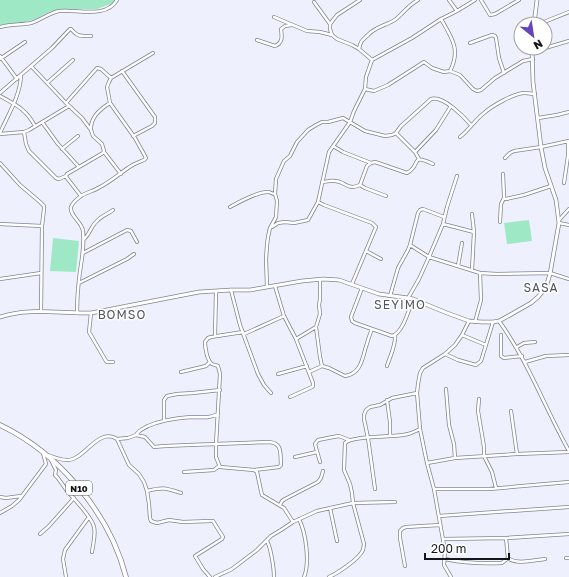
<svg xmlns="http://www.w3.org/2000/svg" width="569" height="577" font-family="'Golos Text',sans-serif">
<rect width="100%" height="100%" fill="#eef1fd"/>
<path fill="#9ee8c5" d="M0,0H115L113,3L97,9H64L49,12L36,19L25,22L0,25Z
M529,220L532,241L507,244L504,223Z
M53,238L79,241L76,272L50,271Z"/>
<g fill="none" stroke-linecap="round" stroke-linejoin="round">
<g stroke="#81848e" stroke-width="4">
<path id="minor" d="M449,0L457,11
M481,0L490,15L495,14L519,0
M274,17L307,31L320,32L332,35
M441,19C452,38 461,50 450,71
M330,24L337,15L360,0
M539,24L569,12
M0,27C10,24 21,25 31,23C41,20 49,13 59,11C77,9 106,19 117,0
M257,40L275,46C283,43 282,36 281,29L285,26L292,25
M470,43L492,35L495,36L496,38L499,58L504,73
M545,48L569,41
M359,49C361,39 363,40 369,34C377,26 388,25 396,19C404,12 409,5 418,0
M532,50L544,48
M0,56L17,79
M0,59L25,42
M372,60L412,38L441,19L457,11L475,0
M31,66L66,103L82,118L91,130L93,136L102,144L104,151L103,153L67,174L66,176L67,178L81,196
M122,71L155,117V123L152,126L133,136
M47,83L73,60
M365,89L374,91L388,85L424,62L432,68L444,72L450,71L460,75L473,89L477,91L481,90L495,78L523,61L533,59
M0,93L52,48L70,29H71C78,37 80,36 91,36
M0,96C16,105 26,109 35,126
M66,103L97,68L101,69L111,78
M538,118L557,115L569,112
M42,122L58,144L79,167
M91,130C90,117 100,109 110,103
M24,132L26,144L29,151L56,178L59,179L66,176
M0,133C8,115 20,96 21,76
M396,133L415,152L419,159
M0,134L24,132L29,130L69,106
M460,137C469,130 475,120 484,113C492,106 514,93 525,93C528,93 532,94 535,94
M333,146L343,152L371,163L375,162L378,163L407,173C422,165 409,153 433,164
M62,149L78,136
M104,152L121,174
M415,152L436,130L451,106
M505,158L510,153L514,151L541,147L569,141
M0,163L20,185L40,202L44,206V209L42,226L41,312
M503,174L504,196V198L506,199L524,195L551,186
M322,182C326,182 331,180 335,181C345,181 347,191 360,185L367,166L371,163
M564,183L568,156V141
M360,185L365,188L386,196
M318,202L324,205L372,223L376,227L352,284
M230,207C239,202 259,191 269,192C271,193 273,194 275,194
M472,214L474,232
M559,220L569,209
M500,222L501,204L504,198
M559,223L569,225
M0,224L42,226
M443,224L474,232L472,270
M272,227L278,223L285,222L294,223L308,220L318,202L329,152L350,122L354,111L365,89L366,77L372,60L359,49L352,45L337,39L332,35L330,29V24L314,2
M84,239C90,234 91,226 97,221C101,216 108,214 113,210
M410,245L418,213L420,210L423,209L444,217
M366,251L381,259
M83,253L127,230L131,231L137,242
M458,266L462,243
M0,279L41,273
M320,279V299L319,305L320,314L316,327L320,357L322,366
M79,283L127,259L134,254
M275,286L284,316L296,339L313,383V386L312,387L290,397
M267,287L266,259L267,245L268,237L270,228L276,217L277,201L275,194L276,179L284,161L290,156L297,142L308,130L316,125L322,122H328L343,118L365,131L385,136L392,135L396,133L401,126L410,118L431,99C443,95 464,117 471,125
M362,288L351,317L352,321L355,323L392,336C403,333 409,309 413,299
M231,290L240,325L258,374L264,385L271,393
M390,296L398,268L408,250L410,245L429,257L480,273L497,274L550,273L569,279
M408,298L419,279L429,257L443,224L447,207L457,176
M77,313C77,295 79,276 82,258C83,250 84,240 83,231C82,222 69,215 71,207C72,203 77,199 81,196C87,192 94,191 100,187C110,182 119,174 128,168C133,164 139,162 144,160L146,158L145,156L135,138L110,103L107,87L109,82L111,78L153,53
M91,313L89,332L106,361L107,362H113
M499,321C528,361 545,408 569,451
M475,322L481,300L480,273
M244,334L284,316
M462,335L486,345
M501,335V356L504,358L522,356
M215,336L216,292
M296,339L316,327
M517,347L524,343L535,342
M445,354L458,360L476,365L481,361L493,322
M525,362L546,356L569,355
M387,366C390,356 396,346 395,335
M181,372L206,366L210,362
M309,372L322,366L329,368L345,376C359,374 362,362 365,350C367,343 369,336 372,329
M278,374L307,366
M479,399L478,411L484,447V456L492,472L496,488
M387,400L390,422V436
M511,411L517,454
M164,420V400L167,396L177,394L193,393L220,390
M136,435C139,430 143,429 148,426C162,420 176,418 191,417C202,417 207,419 218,414
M117,439L129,465L139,474L144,482L147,491L149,504L150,518L151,521L157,523L169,520L183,522L210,521H213L223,537L222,539L195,556L203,569L210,577
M48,455C55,458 65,462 73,459C87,454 100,428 117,439L128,438L136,435L145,437L154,447C175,445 195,445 216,444L220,374L218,366C216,365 214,365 212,364C207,361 205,347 205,342L208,338L211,337L243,332
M295,457L317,452
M455,458L517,454L569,452
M51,460L56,470L55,475L57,477C61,482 64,487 68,492C75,500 92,517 94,527C96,535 93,544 92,552
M320,462L315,444L318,440L333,437L339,436L349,440
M427,463L455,458L454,444L449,425L446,389
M254,470L279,467L281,465C280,454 283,443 269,442L216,444V457L220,467L254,470L257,472L261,491L262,495L284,508L293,522
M184,472L214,470L219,466
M375,489L368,438L364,419V415L366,410L370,407L380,405L392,398L417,393
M434,489H489L569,482
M147,491C163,487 165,488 181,493
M0,497L6,498L21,496
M280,505L282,501L285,499L318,482L321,478L323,471
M330,508L337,541
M0,513L12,506L19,500L46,464L43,453
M439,516L569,507
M299,519C306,533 310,563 304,577
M40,534L49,526L74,498
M443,539L506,538L569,534
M267,541C271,548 274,569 274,577
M508,558C517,565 534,560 545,559
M566,558H569
M445,559C464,563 483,564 502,563L508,558L506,538
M405,566L400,538V531L403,528L406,527L440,525
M66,577L63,559L65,550L89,517
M215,577L232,569L257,550L271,536L281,530L293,522L317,511L353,503L395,502
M329,577C338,573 359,559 363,550C363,549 364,545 364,544L353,503L352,493L350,484L344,470L345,443C354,435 394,438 408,434C412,433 416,431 420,429
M451,577L444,565L445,551L434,489L427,463L420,429L417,393L418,384L420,373L423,368L445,354L455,345L462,335L469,321"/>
</g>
<g stroke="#81848e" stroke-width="4.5">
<path id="tertiary" d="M534,24L537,0
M0,317C30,307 61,314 91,313L199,292L231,290H250L302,281L323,279L339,280L379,294L408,298L413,299L447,313L469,321L482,322H493L499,321L510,315L531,303L538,297L546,287L550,274L559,223L556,200L545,168L541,147L533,82L532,48"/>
</g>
<g stroke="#81848e" stroke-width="5.5">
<path id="trunk" d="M0,425C59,453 110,514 126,577"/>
</g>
<use href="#minor" stroke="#fff" stroke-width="2.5"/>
<use href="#tertiary" stroke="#fff" stroke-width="3"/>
<use href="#trunk" stroke="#fff" stroke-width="4"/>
</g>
<g text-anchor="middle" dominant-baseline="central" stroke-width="3" stroke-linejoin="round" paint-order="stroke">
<rect fill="#fff" stroke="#5a5b5e" stroke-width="1" x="66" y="481" width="26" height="14" rx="3"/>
<g font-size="9" font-weight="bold" fill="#141519">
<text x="79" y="488">N10</text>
</g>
<g font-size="12" letter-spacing="1" fill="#545760" stroke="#fff">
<text x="541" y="287">SASA</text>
<text x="400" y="304">SEYIMO</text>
<text x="122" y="314">BOMSO</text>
</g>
</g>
<g transform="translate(533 36) rotate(150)"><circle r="19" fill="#ffffff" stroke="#a1a1a3"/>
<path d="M0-3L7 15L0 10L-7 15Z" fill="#6644bc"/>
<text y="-6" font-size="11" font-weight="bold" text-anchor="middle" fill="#141519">N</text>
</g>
<path d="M425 553v6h84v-6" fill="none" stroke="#141519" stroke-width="2"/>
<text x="431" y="553" font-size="12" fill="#141519" stroke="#ffffff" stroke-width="3" paint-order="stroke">200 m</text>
</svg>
